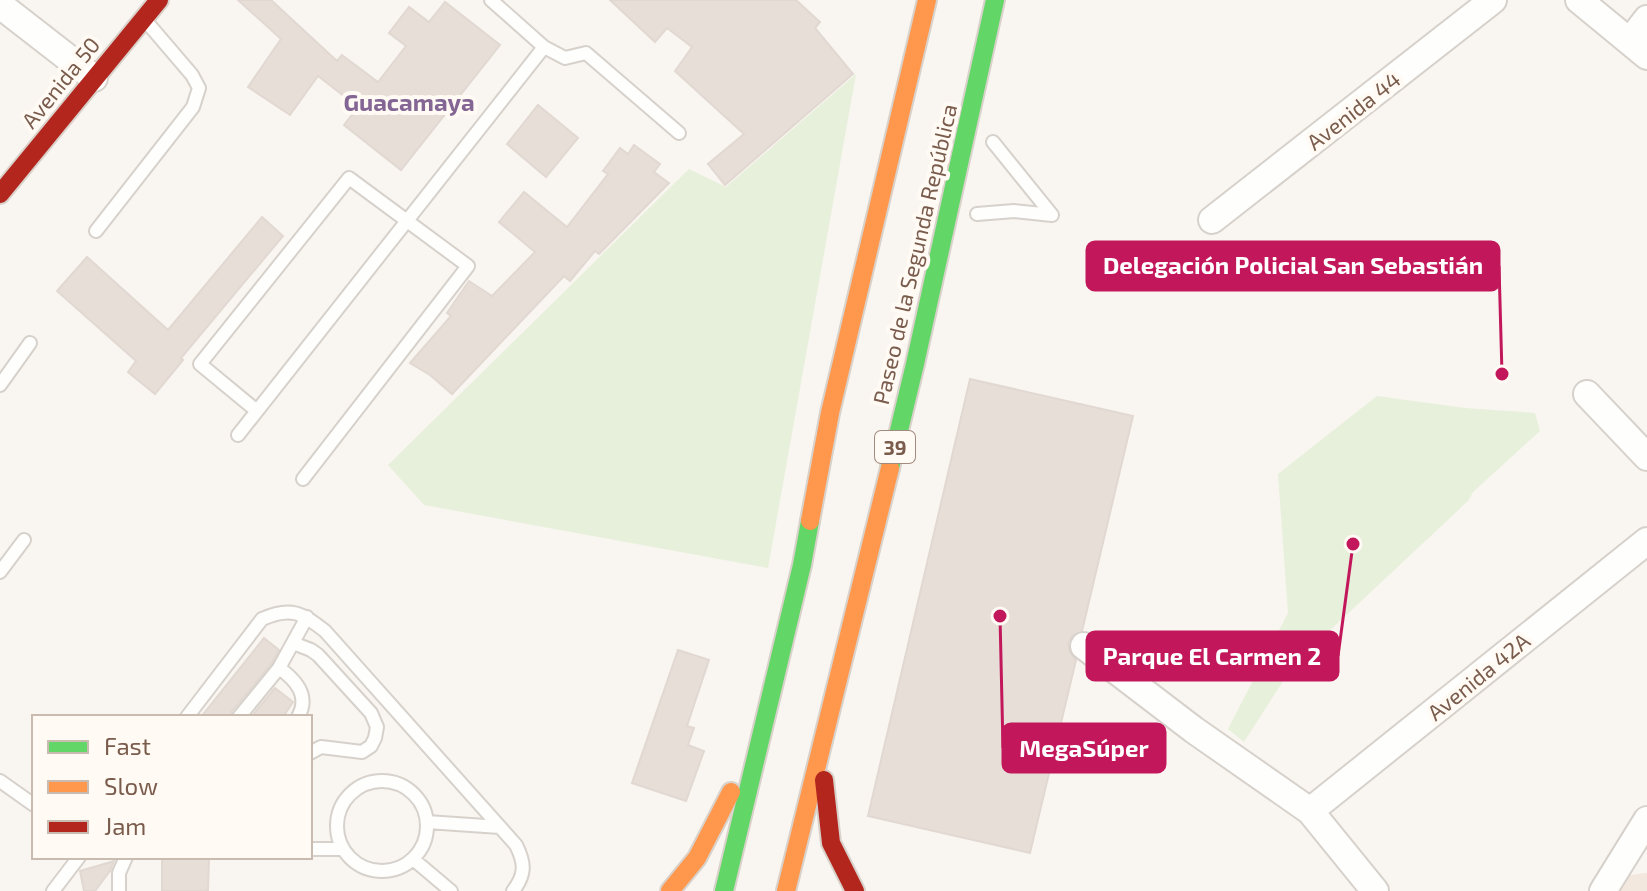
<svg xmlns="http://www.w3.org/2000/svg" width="1647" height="891" font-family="'Exo 2',sans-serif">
<rect width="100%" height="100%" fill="#f9f5f0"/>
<path fill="#f2e8de" d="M1644,873H1647V891H1616L1623,880L1631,875Z"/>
<path fill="#e7f0db" d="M856,74L768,568L424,505L388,465L689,169L726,187Z
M1377,396L1465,408L1535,413L1540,431L1473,492L1468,501L1294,664L1244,742L1228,729L1288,613L1278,474Z"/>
<path fill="#e6ded7" stroke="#e2d8d2" stroke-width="2" d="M238,0H271L337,61L342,55L378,82L406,46L389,33L409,7L429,22L445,2L500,45L401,170L344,125L358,107L318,76L290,115L248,87L281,39Z
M610,0H796L820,22L815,28L853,74L725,185L708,164L744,134L675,71L692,47L667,28L655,42Z
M538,105L578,138L546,177L507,144Z
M634,145L660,164L654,172L669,183L599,254L595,251L570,281L564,276L452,394L430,375L410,363L451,316L447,313L469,281L492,296L535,252L499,222L524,192L567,227L608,174L603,171L620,148L628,154Z
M262,217L283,236L181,358L183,360L155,394L128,372L136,361L57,291L87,257L168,330Z
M970,379L1133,416L1082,631L1072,636L1068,643L1070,653L1076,660L1030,853L868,816Z
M264,638L279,650L272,663L232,711L230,717H201Z
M678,650L709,660L687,726L694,728L688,745L704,751L686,801L632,783Z
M275,688L293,702L283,717H251Z
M162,857H209L208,891H162Z
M114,861L110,871L95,891H84L80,871Z"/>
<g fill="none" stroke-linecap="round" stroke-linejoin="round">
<g stroke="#d7d1cb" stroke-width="16">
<path id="lane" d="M491,0L544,47L565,58L586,53L679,133
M993,142L1052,215
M977,214L1014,211L1052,215
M96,231L193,107L199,88L192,75L145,20
M0,385L30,343
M257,411L200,364L349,178L468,266L303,479
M238,435L544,47
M0,572L24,540
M293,643L311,650L318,655L371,713L377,727L375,738L371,746L362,752L321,747L310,753
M279,668L307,617
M187,717L262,619C291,606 302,613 325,631L516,845C525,863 526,874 513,891
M239,717L279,668C296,680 310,696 298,717
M337 826a45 45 0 1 1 90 0a45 45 0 1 1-90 0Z
M0,781L34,805
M427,822L500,827
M310,849H343
M413,859L451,891
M53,891L79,857
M119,891V873L126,857"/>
</g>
<g stroke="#d7d1cb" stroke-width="30">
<path id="street" d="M1579,0L1647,56
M0,5L94,78
M1630,41L1647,19
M1212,220L1493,0
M1587,394L1647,457
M1084,646L1194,730L1310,811L1375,891
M1310,811L1647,541
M1603,891L1647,820"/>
</g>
<g stroke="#d9d2cb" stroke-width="22">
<path id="fast" d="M890,468L915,364L995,0
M724,891L802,565L810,521"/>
</g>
<g stroke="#d9d2cb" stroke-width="22">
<path id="slow" d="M810,521L830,413L927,0
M670,891L697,858L731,792
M786,891L890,468"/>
</g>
<g stroke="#d9d2cb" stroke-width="22">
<path id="jam" d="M0,194L159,0
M824,780L831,843L855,891"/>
</g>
<use href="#lane" stroke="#fefefd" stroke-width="12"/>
<use href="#street" stroke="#fefefd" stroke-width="26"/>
<use href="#fast" stroke="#63d668" stroke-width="18"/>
<use href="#slow" stroke="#ff974d" stroke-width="18"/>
<use href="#jam" stroke="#b3261e" stroke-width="18"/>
</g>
<g text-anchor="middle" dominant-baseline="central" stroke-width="8" stroke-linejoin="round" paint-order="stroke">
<rect fill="#fffaf3" stroke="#a28b7f" stroke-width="2" x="875" y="431" width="40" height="32" rx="6"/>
<g font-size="20" font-weight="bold" fill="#7a5c4d">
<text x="895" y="447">39</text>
</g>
<g font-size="22" fill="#7a5c4d" stroke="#fffaf3">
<text transform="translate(60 82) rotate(-51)">Avenida 50</text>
<text transform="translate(1353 110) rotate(-38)">Avenida 44</text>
<text transform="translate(914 254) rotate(-77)">Paseo de la Segunda República</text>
<text transform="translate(1478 676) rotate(-39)">Avenida 42A</text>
</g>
<g font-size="24" font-weight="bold" fill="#846695" stroke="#fffaf3">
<text x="409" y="101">Guacamaya</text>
</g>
</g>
<path fill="none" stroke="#c2185b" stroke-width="3" d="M1502 374L1499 266M1353 544L1338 656M1000 616L1003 748"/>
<g fill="#c2185b" stroke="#fffaf3" stroke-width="3">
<circle cx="1502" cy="374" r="8"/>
<circle cx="1353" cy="544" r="8"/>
<circle cx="1000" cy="616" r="8"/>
</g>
<g fill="#c2185b" stroke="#c2185b" stroke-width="3">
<rect x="1087" y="242" width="412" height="48" rx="8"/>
<rect x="1087" y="632" width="251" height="48" rx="8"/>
<rect x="1003" y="724" width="162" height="48" rx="8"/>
</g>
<g font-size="24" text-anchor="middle" font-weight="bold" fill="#fff">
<text x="1293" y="274">Delegación Policial San Sebastián</text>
<text x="1212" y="665">Parque El Carmen 2</text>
<text x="1084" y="757">MegaSúper</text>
</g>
<rect x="32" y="715" width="280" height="144" fill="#fffaf3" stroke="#cabbb1" stroke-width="2"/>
<rect x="48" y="741" width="40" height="12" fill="#63d668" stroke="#cabbb1" stroke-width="2"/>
<text x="104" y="755" font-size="24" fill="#7a5c4d">Fast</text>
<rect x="48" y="781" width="40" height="12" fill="#ff974d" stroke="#cabbb1" stroke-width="2"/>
<text x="104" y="795" font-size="24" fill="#7a5c4d">Slow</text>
<rect x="48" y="821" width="40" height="12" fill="#b3261e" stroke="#cabbb1" stroke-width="2"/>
<text x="104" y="835" font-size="24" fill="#7a5c4d">Jam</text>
</svg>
